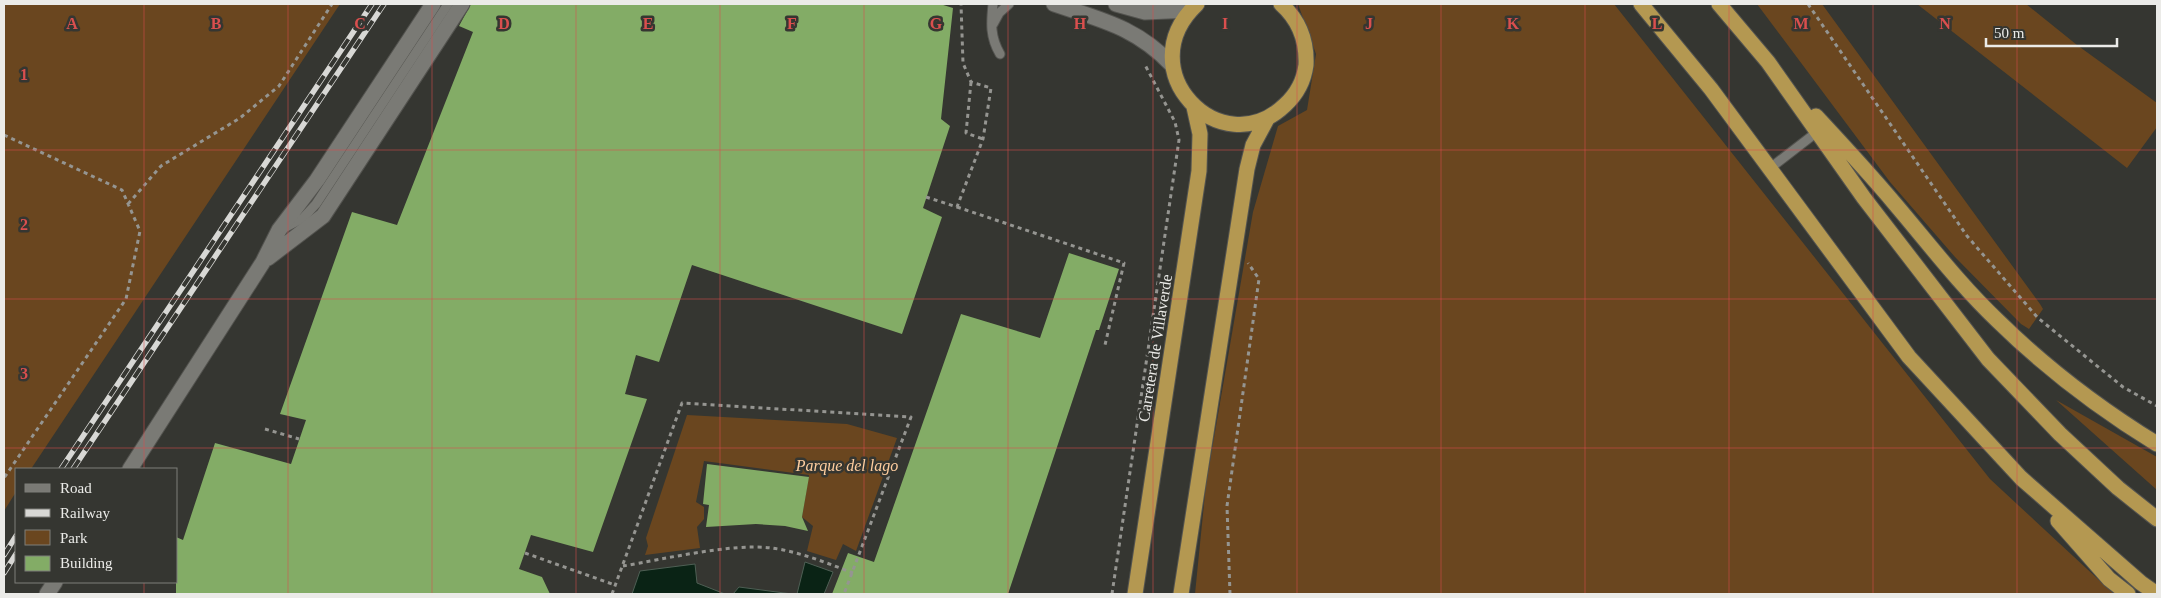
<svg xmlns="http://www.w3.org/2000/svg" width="2161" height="598" font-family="Georgia,serif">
<rect width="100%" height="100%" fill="#353631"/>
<path fill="#6a461f" d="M4,4H340L31,469H16V492L4,511Z
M1298,4H1614L1990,479L2114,594H1195L1206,484L1253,212L1278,126L1307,110L1316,54Z
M1757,4H1822L2040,304L2043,309L2029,329L2021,324L1955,257L1890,182Z
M1917,4H2026L2077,45L2157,103V127L2127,168Z
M2056,400L2157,457V490Z
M687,415L847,424L897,438L856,551L843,544L836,560L807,551L813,526L802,517L809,475L704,461L696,502L704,507V519L697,527L700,548L645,555L648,546L646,538Z"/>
<path fill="#0a2315" stroke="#4e5f54" d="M805,562L833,572L824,594H797Z
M695,564L697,583L725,594H632L640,571Z
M739,587L792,594H733Z"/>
<path fill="#83ac66" d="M471,4H940L953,8L941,119L950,126L923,208L942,217L902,334L692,265L659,362L636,355L625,394L647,399L593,552L531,535L519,569L542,577L550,594H176V537L183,540L215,443L291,464L306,420L280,414L352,212L397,225L473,32L459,26Z
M1069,253L1119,269L1099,330H1096L1008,594H832L848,553L874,562L961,314L1040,338Z
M707,464L809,477L802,517L808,531L785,526L756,524L706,527L709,505L703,504Z"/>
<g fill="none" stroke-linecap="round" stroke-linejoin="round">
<g stroke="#53534f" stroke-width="11">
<path id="lane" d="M993,4C991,23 990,37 1000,54
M993,24L999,13L1009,4
M1769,169L1817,132
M284,228L303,218L316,204L448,4"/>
</g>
<g stroke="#53534f" stroke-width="17">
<path id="street" d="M1054,4C1101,20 1136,27 1172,65
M1116,4L1145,12L1191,10
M268,258L323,216L462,4
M130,469L263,262L279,230L317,180L433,4
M47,594L55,582"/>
</g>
<g stroke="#53534f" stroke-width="17">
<path id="highway" d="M1197,4C1127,70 1221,166 1285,105C1297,94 1304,80 1306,65C1307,41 1299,20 1281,4
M1641,4L1711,89L1909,357L2021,478L2141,583L2157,594
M1719,4L1768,62L1864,198L1988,359L2060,434L2118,488L2157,519
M1816,116C1843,145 1870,174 1895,204C1929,244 1960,285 1998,321C2046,368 2100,409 2157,444
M2058,521L2109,579L2128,594
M1135,594L1199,171L1200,134L1194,107
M1181,594L1247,169L1253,145L1267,119"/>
</g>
<path stroke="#959591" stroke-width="3" stroke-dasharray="4 4" stroke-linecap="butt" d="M1808,4L1967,236L2038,318L2123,387L2157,406
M971,82L966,133L983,139
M4,135L122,190L140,231L126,299L4,478
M926,197L957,207L983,139L991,88L971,82L963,63L961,4
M128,204L161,166L240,118L279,86L332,4
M957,207L1124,263L1105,345
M265,429L299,439
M525,553L615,585
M623,566C665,559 731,543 772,548C800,552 827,563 853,573
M612,594L682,403L911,417L844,594
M1112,594L1179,140L1175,122L1144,63
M1230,594L1227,506L1259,279L1248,263"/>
<use href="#lane" stroke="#7a7a75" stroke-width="9"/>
<use href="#street" stroke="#7a7a75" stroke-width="15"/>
<use href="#highway" stroke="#b49851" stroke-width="15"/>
<g stroke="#d8d8d5" stroke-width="5.5">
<path id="rail" d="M61,469L372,4
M73,469L384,4
M4,555L16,536
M4,573L16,554"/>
</g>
<use href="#rail" stroke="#353631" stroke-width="4" stroke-dasharray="11" stroke-linecap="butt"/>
</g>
<path fill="none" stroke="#da4f4e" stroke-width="1" stroke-opacity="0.55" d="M144,4V469M288,4V594M432,4V594M576,4V594M720,4V594M864,4V594M1008,4V594M1153,4V594M1297,4V594M1441,4V594M1585,4V594M1729,4V594M1873,4V594M2017,4V594M4,150H2157M4,299H2157M4,448H2157M144,582V594"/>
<g text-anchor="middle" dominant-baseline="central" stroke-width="5" stroke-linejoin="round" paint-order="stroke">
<g font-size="16" fill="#ebebe8" stroke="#353631">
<text transform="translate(1155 348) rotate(-81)">Carretera de Villaverde</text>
</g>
<g font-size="16" font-style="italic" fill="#ffce9f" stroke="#353631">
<text x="847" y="465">Parque del lago</text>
</g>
</g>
<g font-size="16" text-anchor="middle" font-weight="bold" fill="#da4f4e" stroke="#353631" stroke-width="5" stroke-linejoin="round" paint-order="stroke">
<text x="72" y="29">A</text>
<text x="216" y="29">B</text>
<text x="360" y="29">C</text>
<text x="504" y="29">D</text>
<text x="648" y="29">E</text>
<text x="792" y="29">F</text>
<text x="936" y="29">G</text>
<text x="1080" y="29">H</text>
<text x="1225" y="29">I</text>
<text x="1369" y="29">J</text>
<text x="1513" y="29">K</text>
<text x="1657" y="29">L</text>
<text x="1801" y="29">M</text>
<text x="1945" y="29">N</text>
<text x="24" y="80">1</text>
<text x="24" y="230">2</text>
<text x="24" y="379">3</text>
</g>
<rect width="2161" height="598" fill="none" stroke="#ebebe8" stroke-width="10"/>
<rect x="15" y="468" width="162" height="115" fill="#353631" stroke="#7e7e7a"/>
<rect x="25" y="484" width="25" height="8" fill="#7a7a75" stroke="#7e7e7a"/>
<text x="60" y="493" font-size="15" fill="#ebebe8">Road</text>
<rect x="25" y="509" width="25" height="8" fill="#d8d8d5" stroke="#7e7e7a"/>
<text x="60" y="518" font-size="15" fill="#ebebe8">Railway</text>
<rect x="25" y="530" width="25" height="15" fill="#6a461f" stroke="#7e7e7a"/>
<text x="60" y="543" font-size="15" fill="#ebebe8">Park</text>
<rect x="25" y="556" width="25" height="15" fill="#83ac66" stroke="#7e7e7a"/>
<text x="60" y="568" font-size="15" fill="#ebebe8">Building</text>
<path d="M1986 38v8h131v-8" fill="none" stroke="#ebebe8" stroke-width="2.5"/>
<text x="1994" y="38" font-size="15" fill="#ebebe8" stroke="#353631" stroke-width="4" paint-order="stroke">50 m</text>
</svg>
